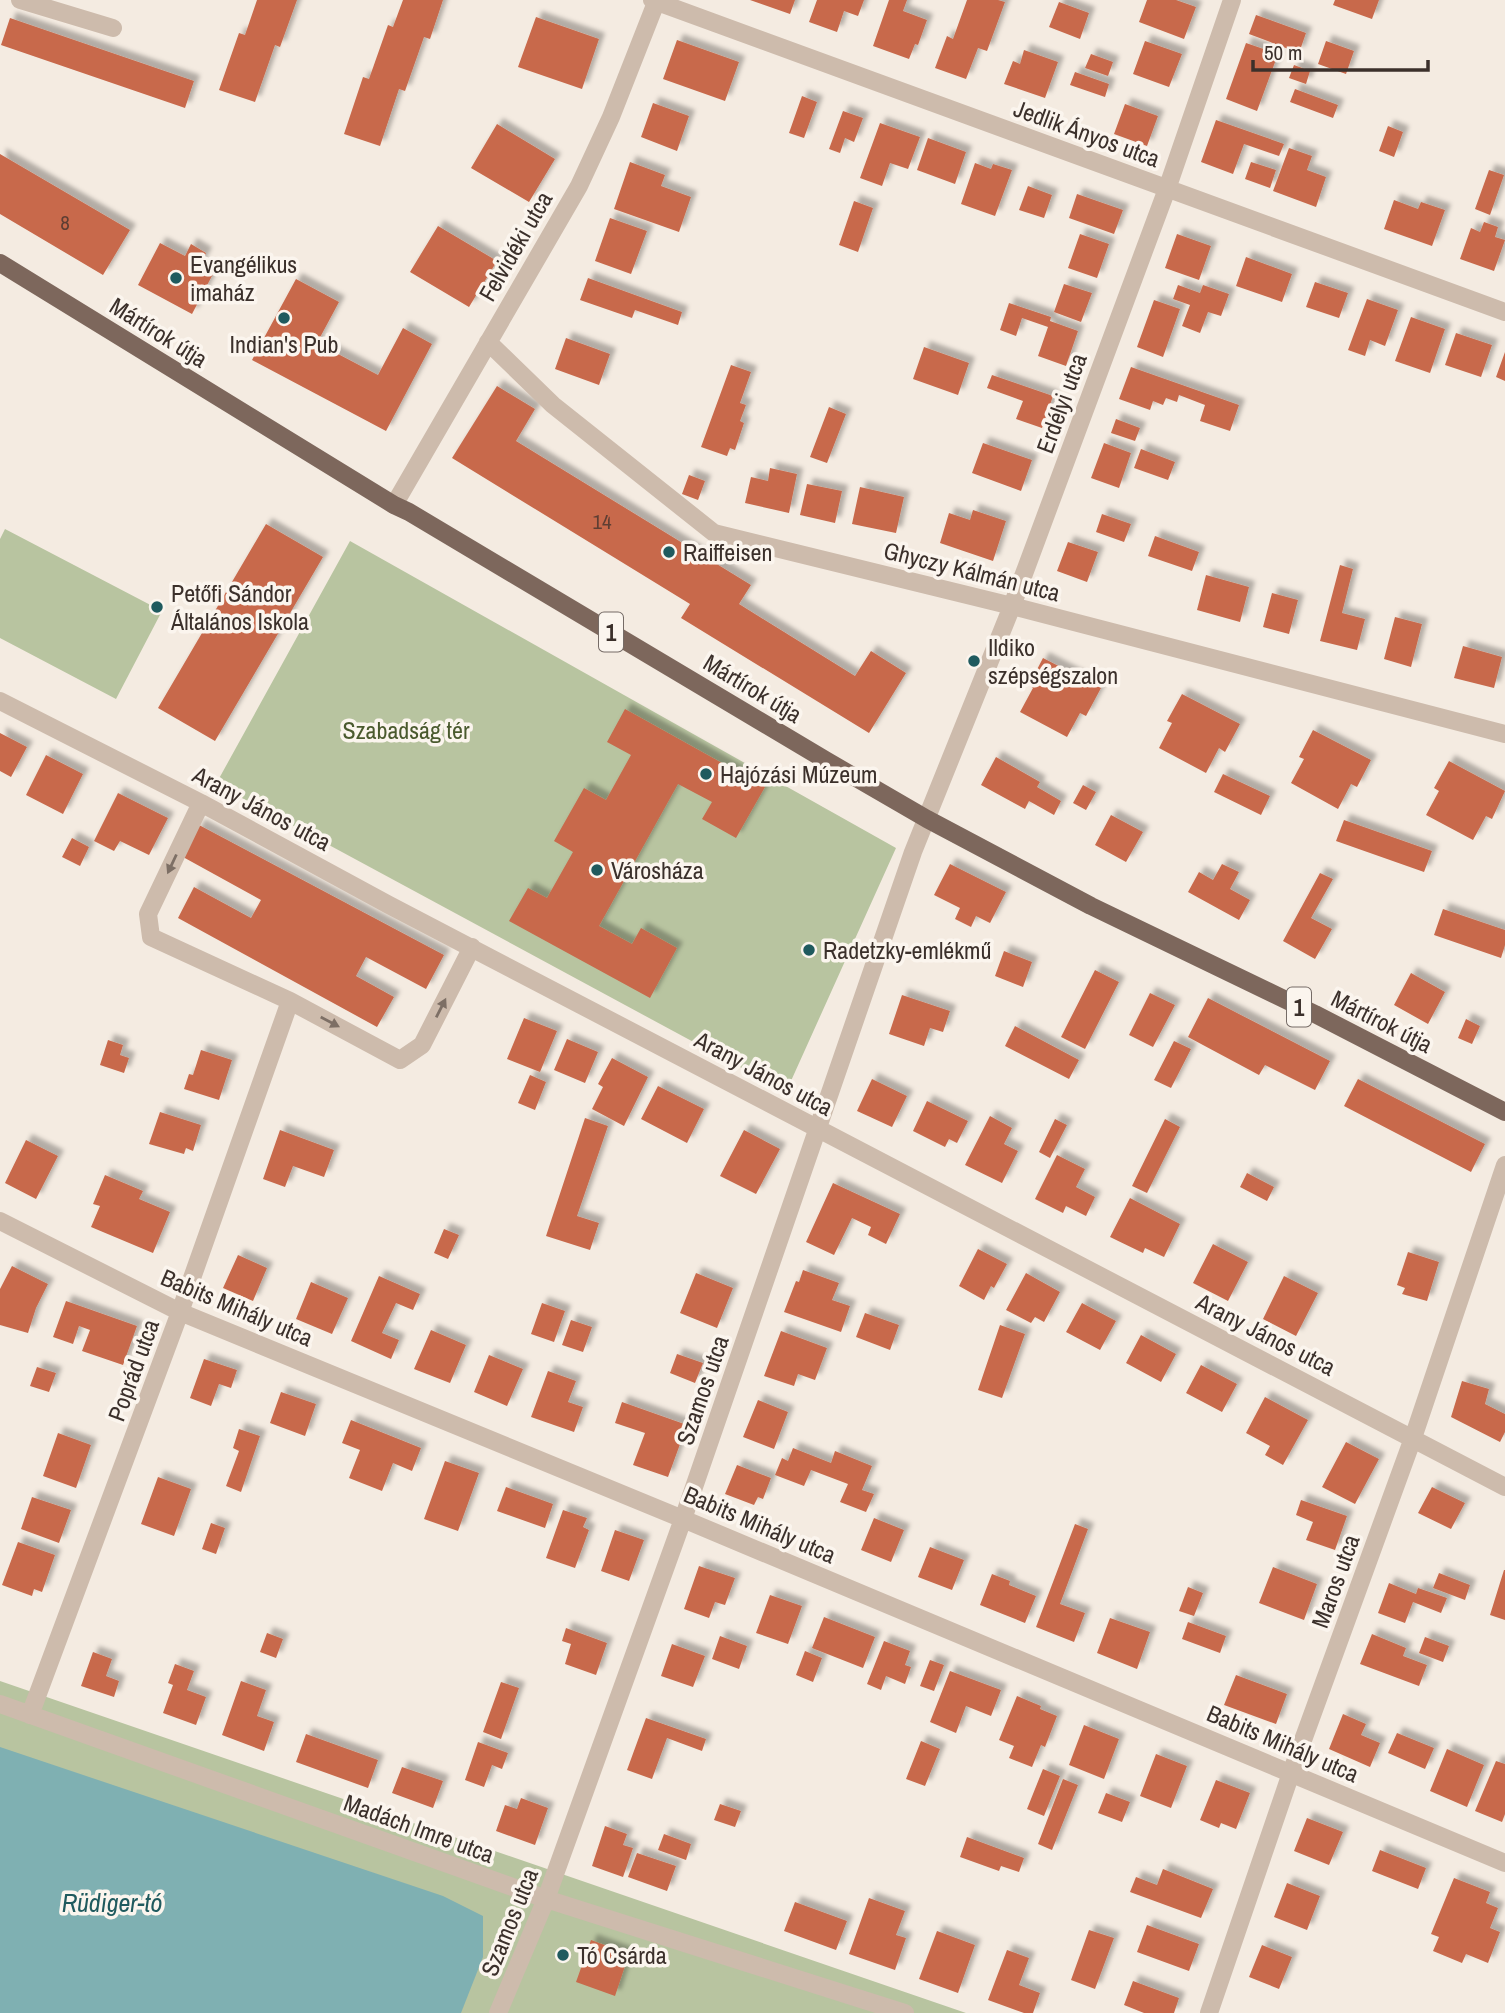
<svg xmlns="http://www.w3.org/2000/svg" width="1505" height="2013" font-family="'Archivo Narrow',sans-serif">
<defs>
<filter id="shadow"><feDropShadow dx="6" dy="-6" stdDeviation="2" flood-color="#0004"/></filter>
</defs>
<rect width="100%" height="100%" fill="#f4ebe1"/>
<path fill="#b8c4a0" d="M5,529L162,611L116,699L0,638V539Z
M350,541L896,848L786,1092L216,784Z
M0,1681L966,2013H0Z"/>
<path fill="#7fb0b2" d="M0,1747L443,1896L483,1916V1957L461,2013H0Z"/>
<path fill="#c8694b" filter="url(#shadow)" d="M257,0H297L280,47L275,45L255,102L219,90L239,33L245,35Z
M403,0H443L430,39L424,37L405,91L399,89L380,146L344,134L363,77L369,79L388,25L393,27Z
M750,0H795L790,14Z
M817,0H864L858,16L844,11L837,32L809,22Z
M889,0H907L903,11L927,20L918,45L915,44L909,59L873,46Z
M967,0H998L1005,2L987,51L978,48L966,79L935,68L947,36L953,39Z
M1147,0H1176L1196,7L1184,39L1139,22Z
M1335,0H1379L1372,19L1333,5Z
M1059,2L1089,13L1080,39L1049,27Z
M1256,15L1306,33L1299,53L1249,34Z
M536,17L599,39L582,89L518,67Z
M10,18L194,81L185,108L1,45Z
M677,40L739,62L725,101L663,79Z
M1145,41L1182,54L1169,87L1133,74Z
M1326,41L1354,51L1346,74L1318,64Z
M1246,43L1278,54L1257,111L1226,99Z
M1024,50L1058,62L1045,98L1004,84L1013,61L1020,64Z
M1091,54L1113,62L1108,76L1085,68Z
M1294,65L1310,71L1306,84L1289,78Z
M1075,72L1109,84L1105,97L1070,85Z
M1295,89L1338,105L1333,118L1290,102Z
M802,96L817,102L804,138L789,133Z
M653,103L689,116L677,151L641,137Z
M1125,104L1158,116L1147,146L1114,134Z
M843,111L863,118L854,142L845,138L840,153L829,149Z
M1216,120L1284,144L1279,156L1244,144L1233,174L1201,162Z
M880,123L920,137L908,169L890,163L882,186L860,178Z
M497,124L555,159L529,202L471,168Z
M1388,126L1403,132L1394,157L1379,151Z
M928,138L966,152L955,184L917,170Z
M1289,148L1312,156L1307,170L1326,177L1316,207L1273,191Z
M0,154L130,230L103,275L0,214Z
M630,162L665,175L661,186L691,197L679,232L614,209Z
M1251,162L1276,170L1270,188L1245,179Z
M975,163L991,169L993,164L1012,170L995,216L961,204Z
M1489,170L1504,175L1490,215L1475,209Z
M1028,186L1052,195L1044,218L1019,210Z
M1077,194L1123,210L1114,234L1069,218Z
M1394,200L1418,209L1421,202L1445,210L1432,246L1384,229Z
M854,201L873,208L858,252L839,245Z
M610,218L647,231L631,274L595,261Z
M1484,222L1498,227L1495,237L1505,240L1494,271L1460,259L1471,228L1480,232Z
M438,226L497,261L469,307L410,272Z
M1080,234L1109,244L1097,278L1068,268Z
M1177,234L1211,246L1199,280L1165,268Z
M160,243L185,256L191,244L206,253L200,265L214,272L192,314L138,285Z
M1246,257L1292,274L1282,302L1236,286Z
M588,278L682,312L678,325L635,310L632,318L580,300Z
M296,279L339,302L317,343L378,375L403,328L432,344L386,431L252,360Z
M1315,282L1348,293L1339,318L1306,307Z
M1064,284L1092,293L1081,322L1054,312Z
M1178,285L1200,293L1203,285L1229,294L1221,316L1208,312L1200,333L1182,326L1190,305L1173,299Z
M1367,299L1398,310L1385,346L1370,340L1365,356L1348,350Z
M1154,300L1180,309L1163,357L1137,347Z
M1009,303L1051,317L1050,321L1078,331L1066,366L1038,356L1048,327L1022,318L1016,336L1000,330Z
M1411,317L1445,329L1430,373L1395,361Z
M1456,333L1492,345L1481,377L1445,365Z
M566,338L610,354L599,385L555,369Z
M924,347L969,363L958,395L913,379Z
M1505,352V381L1496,377Z
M731,365L751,372L740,403L746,405L740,421L744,423L735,450L730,448L727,456L701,447Z
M1131,367L1239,405L1230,431L1200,421L1205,405L1179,395L1177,402L1166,398L1163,405L1153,401L1150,410L1119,399Z
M992,375L1053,396L1042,428L1016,419L1023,401L987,388Z
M497,386L535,409L516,441L751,585L739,604L855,676L871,651L906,673L869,733L681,618L690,604L452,458Z
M829,407L846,414L827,463L810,457Z
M1116,419L1140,428L1135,441L1111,433Z
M983,443L1032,460L1021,491L972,473Z
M1104,443L1131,453L1119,488L1091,478Z
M1141,449L1175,462L1168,480L1134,468Z
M770,468L797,474L789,513L745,503L751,477L768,481Z
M689,475L705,481L698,500L682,494Z
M807,484L842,491L835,523L800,515Z
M860,487L904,497L896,533L852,524Z
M973,510L1006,521L993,561L940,543L949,513L970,520Z
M1102,514L1131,524L1124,542L1096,532Z
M266,524L323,557L215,741L158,708Z
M1155,536L1199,552L1192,571L1148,556Z
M1068,542L1098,552L1087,582L1057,571Z
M1340,565L1353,569L1342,613L1365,619L1357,650L1320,641Z
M1206,575L1249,587L1240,622L1197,610Z
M1272,593L1298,600L1289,634L1263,627Z
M1395,617L1422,624L1411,667L1384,659Z
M1463,646L1502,657L1494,688L1454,678Z
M1043,658L1101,688L1086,716L1080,713L1067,737L1020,712L1033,688L1029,685Z
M1182,694L1240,724L1225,752L1219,748L1206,773L1159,748L1172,723L1167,721Z
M625,709L765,787L736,838L702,819L712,802L678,784L599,926L632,944L641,928L677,948L650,998L509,921L528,888L547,898L573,852L554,841L584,788L606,800L631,755L607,742Z
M1313,730L1371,760L1357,787L1351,784L1338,809L1291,783L1304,759L1299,757Z
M0,733L27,747L11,777L0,771Z
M46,755L83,774L63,814L26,795Z
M996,757L1040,782L1037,787L1061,801L1054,815L1029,801L1025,809L981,785Z
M1449,761L1505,791L1492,819L1486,816L1473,840L1426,815L1439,791L1434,788Z
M1223,774L1270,796L1261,815L1214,792Z
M1083,785L1096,792L1086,810L1073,803Z
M118,793L168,818L149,855L120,841L114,851L94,841Z
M1111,815L1143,832L1126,862L1095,845Z
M1344,820L1432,851L1424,872L1336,841Z
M199,825L444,955L426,989L366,957L356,976L394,997L377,1027L178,918L194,887L251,918L261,900L183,857Z
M72,838L89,847L80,866L62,857Z
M950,864L1006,892L990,923L976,916L971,927L955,919L960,908L934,895Z
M1222,864L1239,872L1230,889L1250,900L1239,920L1188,892L1199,872L1213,880Z
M1320,873L1333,879L1311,918L1332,929L1315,959L1283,941Z
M1443,909L1505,930V945L1501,958L1434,935Z
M1004,951L1032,962L1023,987L995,976Z
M1095,970L1119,982L1085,1049L1061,1037Z
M1411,973L1445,992L1428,1024L1394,1005Z
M1150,993L1175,1005L1153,1047L1129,1035Z
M902,995L950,1011L943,1032L930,1028L924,1046L889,1034Z
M1208,998L1330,1061L1315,1090L1265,1065L1259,1075L1188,1037Z
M524,1018L557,1031L540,1072L507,1059Z
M1466,1019L1480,1026L1472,1044L1458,1038Z
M1015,1026L1079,1060L1069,1079L1005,1046Z
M567,1039L598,1052L585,1083L554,1070Z
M108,1040L123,1045L120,1055L129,1058L124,1073L100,1065Z
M1174,1041L1191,1049L1171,1088L1154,1080Z
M201,1050L232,1060L219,1100L184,1089L189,1074L193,1075Z
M612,1058L648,1077L624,1126L592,1109L603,1087L598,1084Z
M530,1075L546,1082L535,1110L518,1103Z
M872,1079L907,1096L892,1127L857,1111Z
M1358,1079L1485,1144L1471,1172L1344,1106Z
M658,1086L704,1109L687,1143L641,1119Z
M927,1101L968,1121L957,1143L949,1139L945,1147L913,1131Z
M160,1112L201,1125L193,1151L186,1148L184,1154L149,1144Z
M990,1116L1012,1128L1004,1144L1018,1151L1002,1183L965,1165Z
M585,1118L608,1126L577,1216L599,1223L590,1250L546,1236Z
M1055,1119L1067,1125L1050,1158L1039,1152Z
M1165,1119L1180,1127L1147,1193L1132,1186Z
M280,1130L334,1150L324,1177L293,1166L285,1187L263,1179Z
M744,1130L780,1149L756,1194L720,1176Z
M26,1140L58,1156L36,1199L5,1183Z
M1057,1155L1085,1169L1076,1187L1095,1197L1086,1216L1066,1206L1063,1213L1035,1199Z
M1247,1173L1274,1187L1267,1201L1240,1187Z
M105,1175L143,1191L139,1199L170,1212L153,1253L91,1227L100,1206L93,1204Z
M833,1183L900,1214L886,1244L868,1235L871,1227L852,1218L834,1255L806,1242Z
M1130,1198L1180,1224L1164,1257L1145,1248L1143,1253L1110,1237Z
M444,1229L459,1235L448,1259L434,1253Z
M1213,1244L1248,1262L1228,1301L1193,1283Z
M978,1249L1007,1264L994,1288L991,1286L984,1300L959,1286Z
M1408,1252L1439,1262L1427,1301L1402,1294L1405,1288L1397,1285Z
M238,1255L267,1268L253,1301L223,1288Z
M12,1266L48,1284L36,1308L28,1333L0,1325V1289Z
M803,1270L839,1283L832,1300L850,1306L841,1332L784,1312L796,1281L799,1282Z
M696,1273L733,1288L717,1328L680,1313Z
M1026,1273L1060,1292L1044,1322L1035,1317L1031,1323L1006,1310Z
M379,1276L420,1294L413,1310L396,1303L382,1333L399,1340L391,1359L351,1341Z
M1284,1276L1318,1293L1296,1336L1263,1319Z
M311,1282L348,1298L332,1334L296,1319Z
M66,1301L137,1326L123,1365L82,1351L90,1330L79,1326L73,1344L53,1337Z
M542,1303L565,1311L554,1342L531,1334Z
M1082,1303L1116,1321L1100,1350L1066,1332Z
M865,1313L899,1325L890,1350L856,1337Z
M571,1320L592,1327L583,1352L562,1345Z
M1000,1325L1025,1334L1002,1398L978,1390Z
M431,1330L466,1345L450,1383L414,1369Z
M781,1331L827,1348L815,1380L798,1374L794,1386L764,1376Z
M1141,1335L1176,1354L1161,1382L1126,1363Z
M677,1354L703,1363L695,1383L670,1373Z
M489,1355L523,1369L507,1406L474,1392Z
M204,1359L237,1370L231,1388L219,1384L211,1406L190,1398Z
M1201,1365L1237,1384L1222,1412L1186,1393Z
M37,1367L56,1373L49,1392L30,1386Z
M548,1371L576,1381L568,1402L583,1407L574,1432L531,1417Z
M1462,1381L1489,1389L1485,1404L1505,1414V1432L1500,1442L1451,1417Z
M281,1392L316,1404L305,1436L270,1423Z
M1265,1397L1308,1420L1283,1465L1265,1455L1270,1446L1246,1433Z
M758,1400L788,1412L774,1449L743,1437Z
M622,1402L687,1425L668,1477L633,1465L645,1433L615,1423Z
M351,1420L421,1448L412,1471L393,1463L382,1491L349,1478L360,1450L342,1443Z
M239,1429L260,1436L241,1492L226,1486L239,1451L233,1448Z
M58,1433L91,1445L76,1488L43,1476Z
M1346,1442L1379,1459L1355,1504L1322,1487Z
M793,1448L831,1463L835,1451L872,1466L862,1490L874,1494L866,1512L840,1502L848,1484L811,1470L804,1486L775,1475L782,1458L788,1461Z
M445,1461L479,1473L458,1531L424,1519Z
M737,1465L771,1478L763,1499L758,1497L754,1505L725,1494Z
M158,1477L191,1489L174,1536L141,1524Z
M506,1487L553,1504L545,1528L497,1511Z
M1432,1487L1465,1503L1451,1529L1418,1513Z
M32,1497L71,1510L59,1543L21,1529Z
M1301,1500L1347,1516L1335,1550L1306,1540L1313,1522L1296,1515Z
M563,1510L587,1518L583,1527L589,1530L575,1568L546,1558Z
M874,1518L904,1530L891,1562L861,1550Z
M211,1523L225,1528L216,1554L202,1549Z
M1075,1524L1088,1529L1060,1604L1085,1613L1074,1642L1036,1627Z
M615,1530L644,1540L629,1581L601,1571Z
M18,1542L55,1555L42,1592L34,1589L32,1596L2,1585Z
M930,1547L964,1560L952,1590L918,1577Z
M699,1566L735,1578L725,1605L715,1602L709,1618L684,1609Z
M1273,1567L1317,1584L1304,1620L1259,1603Z
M1504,1570H1505V1620L1490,1615Z
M1439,1573L1470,1585L1465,1600L1433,1588Z
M992,1574L1010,1581L1009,1585L1036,1596L1025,1623L980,1605Z
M1389,1583L1416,1594L1418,1588L1447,1598L1441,1613L1413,1602L1405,1623L1378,1613Z
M1188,1587L1203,1593L1194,1616L1179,1611Z
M770,1595L802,1606L788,1644L756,1633Z
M824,1617L875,1637L863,1668L812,1648Z
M1110,1618L1150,1632L1137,1669L1097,1653Z
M1188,1622L1226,1636L1220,1653L1182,1639Z
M566,1628L607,1643L596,1675L565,1664L571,1644L562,1641Z
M267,1633L283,1639L276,1658L260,1652Z
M1372,1634L1406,1648L1403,1656L1427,1665L1419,1686L1360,1664Z
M720,1636L747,1646L739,1669L712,1659Z
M1425,1637L1449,1646L1443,1662L1419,1653Z
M884,1641L910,1651L905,1665L911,1667L905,1684L886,1676L881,1690L867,1684Z
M672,1644L705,1656L693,1687L661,1676Z
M805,1651L822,1658L813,1682L796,1675Z
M93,1652L112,1659L106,1676L119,1681L114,1697L81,1686Z
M930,1660L944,1665L934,1691L920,1686Z
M175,1664L194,1671L187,1690L206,1697L196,1725L163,1713L173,1685L168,1683Z
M950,1671L1001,1690L991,1716L966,1706L956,1733L930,1722Z
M1236,1675L1287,1694L1276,1724L1224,1705Z
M241,1681L266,1690L257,1716L274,1722L264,1751L222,1735Z
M501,1682L519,1688L501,1739L483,1732Z
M1017,1696L1041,1706L1040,1709L1057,1716L1045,1747L1041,1745L1032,1767L1009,1758L1014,1746L999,1740Z
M1343,1714L1366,1724L1361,1735L1380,1743L1370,1767L1329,1749Z
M646,1718L706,1739L702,1751L667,1738L652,1779L627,1770Z
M1084,1725L1119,1739L1104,1779L1069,1765Z
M1397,1733L1434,1748L1425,1769L1388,1753Z
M306,1734L378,1760L368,1788L296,1762Z
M921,1741L940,1749L925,1786L906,1779Z
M478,1742L508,1753L502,1769L492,1765L484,1787L465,1780Z
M1447,1749L1484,1765L1467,1807L1430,1791Z
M1156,1754L1187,1766L1171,1808L1140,1796Z
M1496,1761L1505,1764V1814L1502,1822L1475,1811Z
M402,1767L443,1781L433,1808L392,1793Z
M1043,1769L1060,1776L1044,1816L1027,1809Z
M1063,1779L1078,1785L1052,1850L1038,1844Z
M1216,1780L1250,1793L1236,1829L1221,1823L1219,1828L1200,1820Z
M1106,1793L1130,1802L1122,1822L1098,1813Z
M521,1798L548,1808L535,1845L496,1831L505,1805L517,1809Z
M720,1804L741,1811L735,1827L714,1820Z
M1307,1818L1343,1832L1329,1865L1294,1851Z
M605,1826L627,1834L623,1845L633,1848L623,1877L592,1866Z
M664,1834L691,1844L686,1860L658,1850Z
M967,1837L1024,1858L1019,1872L1001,1866L999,1871L960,1857Z
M1380,1850L1426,1868L1418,1889L1372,1871Z
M637,1853L676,1866L667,1891L628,1877Z
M1163,1869L1213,1889L1201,1918L1130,1892L1136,1877L1157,1885Z
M1454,1878L1490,1892L1486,1903L1498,1908L1490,1928L1500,1932L1488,1963L1466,1954L1462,1963L1433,1951L1439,1937L1431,1934Z
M1287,1883L1320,1896L1307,1930L1274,1917Z
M869,1898L905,1911L896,1935L906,1938L895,1970L849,1954Z
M795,1902L847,1921L836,1950L784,1931Z
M1147,1925L1199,1944L1189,1971L1137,1952Z
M1089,1930L1114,1938L1095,1989L1071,1980Z
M937,1931L975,1945L958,1993L919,1979Z
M591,1940L629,1954L615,1996L576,1982Z
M1262,1945L1292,1957L1279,1989L1249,1977Z
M1007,1950L1029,1958L1019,1985L1040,1993L1033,2013H1024L988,2000Z
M1133,1981L1179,1998L1174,2013H1144L1124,2005Z"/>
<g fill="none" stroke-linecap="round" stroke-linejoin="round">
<path stroke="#cdbbac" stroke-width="18" d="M20,0L113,28
M652,0L1505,312
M488,342L553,405L714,533L1012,606L1505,734
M394,505L579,186L611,117L657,0
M0,701L201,803L389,905L1505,1487
M201,803L148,914L151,937L290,1001L400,1060L422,1045L472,947
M0,1221L180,1312L683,1519L1505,1863
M0,1704L546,1899L905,2013
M30,1715L180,1312L290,1001
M498,2013L546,1899L683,1519L913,852L1012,606L1167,189L1232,0
M1209,2013L1291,1773L1413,1438L1505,1165"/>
<path stroke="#7d675c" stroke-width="18" d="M0,263L394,505L409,512L827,761L927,819L1091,906L1315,1014L1505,1112"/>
</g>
<defs><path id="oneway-solid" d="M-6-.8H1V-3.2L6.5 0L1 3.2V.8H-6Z" transform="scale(1.75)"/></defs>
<g fill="#7d6f65">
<use href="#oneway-solid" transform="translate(172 864) rotate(115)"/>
<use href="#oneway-solid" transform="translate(441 1008) rotate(-63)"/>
<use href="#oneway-solid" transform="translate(330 1022) rotate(28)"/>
</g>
<g fill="#1f5a5e" stroke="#fbf5ee" stroke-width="2.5">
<circle cx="176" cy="278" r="7"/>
<circle cx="284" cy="318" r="7"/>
<circle cx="669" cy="552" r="7"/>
<circle cx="157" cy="607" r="7"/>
<circle cx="974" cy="661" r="7"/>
<circle cx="706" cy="774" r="7"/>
<circle cx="597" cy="870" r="7"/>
<circle cx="809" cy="950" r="7"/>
<circle cx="563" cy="1955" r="7"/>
</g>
<g text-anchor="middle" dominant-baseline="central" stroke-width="7" stroke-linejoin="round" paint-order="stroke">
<g font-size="21" fill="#5e3e33">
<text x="65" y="222">8</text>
<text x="602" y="521">14</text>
</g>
<g fill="#fbf5ee" stroke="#756b66" stroke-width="2">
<rect x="599" y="612.5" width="24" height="39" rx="5"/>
<rect x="1287" y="987.5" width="24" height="39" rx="5"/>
</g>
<g font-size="23" font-weight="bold" fill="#3b302b">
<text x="611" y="632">1</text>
<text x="1299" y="1007">1</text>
</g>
<g font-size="24" fill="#3b302b" stroke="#fbf5ee">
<text transform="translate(1087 133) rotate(20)">Jedlik Ányos utca</text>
<text transform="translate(515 246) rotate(-60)">Felvidéki utca</text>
<text transform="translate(159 332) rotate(32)">Mártírok útja</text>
<text transform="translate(1061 403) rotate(-70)">Erdélyi utca</text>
<text transform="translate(972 571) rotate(14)">Ghyczy Kálmán utca</text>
<text transform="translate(753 688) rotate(31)">Mártírok útja</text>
<text transform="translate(262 808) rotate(28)">Arany János utca</text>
<text transform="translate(1382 1021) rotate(27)">Mártírok útja</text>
<text transform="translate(764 1073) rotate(28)">Arany János utca</text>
<text transform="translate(237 1307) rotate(23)">Babits Mihály utca</text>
<text transform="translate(1266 1334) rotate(27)">Arany János utca</text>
<text transform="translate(133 1370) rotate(-70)">Poprád utca</text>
<text transform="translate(702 1390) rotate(-71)">Szamos utca</text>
<text transform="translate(760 1524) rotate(23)">Babits Mihály utca</text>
<text transform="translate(1335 1581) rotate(-70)">Maros utca</text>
<text transform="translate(1283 1743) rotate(23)">Babits Mihály utca</text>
<text transform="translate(419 1828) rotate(20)">Madách Imre utca</text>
<text transform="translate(509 1922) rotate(-68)">Szamos utca</text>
</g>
<g font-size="24" fill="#3b302b" stroke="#fbf5ee" text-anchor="start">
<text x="190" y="264">Evangélikus<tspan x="190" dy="28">imaház</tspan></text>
<text x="284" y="344" text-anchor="middle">Indian's Pub</text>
<text x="683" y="552">Raiffeisen</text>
<text x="171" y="593">Petőfi Sándor<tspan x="171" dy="28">Általános Iskola</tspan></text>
<text x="988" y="647">Ildiko<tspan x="988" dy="28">szépségszalon</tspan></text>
<text x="720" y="774">Hajózási Múzeum</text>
<text x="611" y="870">Városháza</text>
<text x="823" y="950">Radetzky-emlékmű</text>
<text x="577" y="1955">Tó Csárda</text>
</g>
<g font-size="24" fill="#4a5a2e" stroke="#fbf5ee">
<text x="406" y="730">Szabadság tér</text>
</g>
<g font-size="26" font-style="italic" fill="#1f5a5e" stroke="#fbf5ee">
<text x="112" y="1902">Rüdiger-tó</text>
</g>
</g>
<path d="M1253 60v10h175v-10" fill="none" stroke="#3b302b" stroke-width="3.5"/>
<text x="1264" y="60" font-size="21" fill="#3b302b" stroke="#fbf5ee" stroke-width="5" paint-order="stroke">50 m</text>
</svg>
